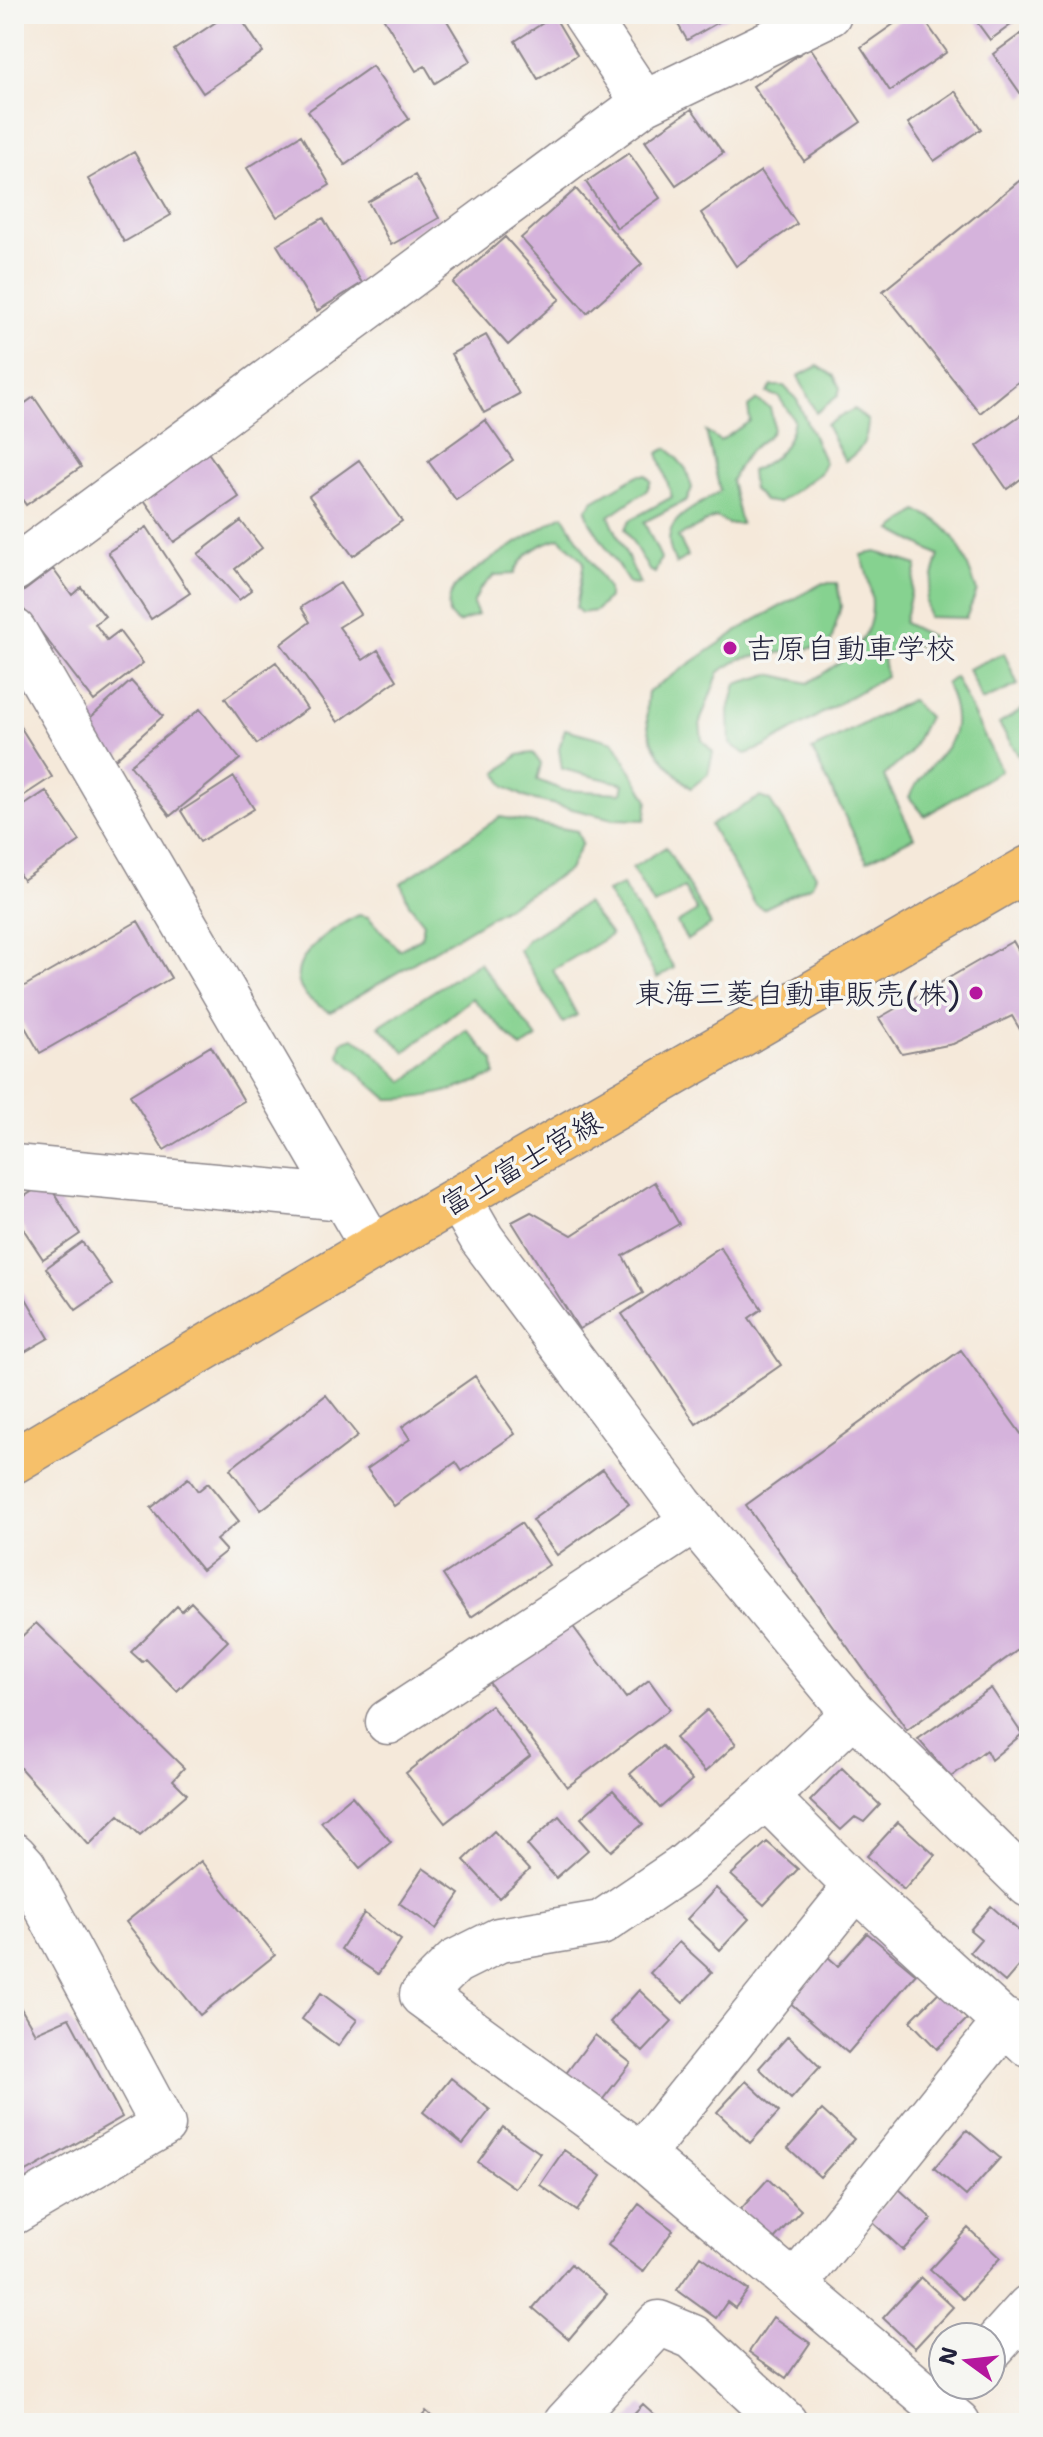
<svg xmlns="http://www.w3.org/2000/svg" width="1043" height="2437" font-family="'Shantell Sans','Klee One',sans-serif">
<rect width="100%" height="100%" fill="#f6f6f2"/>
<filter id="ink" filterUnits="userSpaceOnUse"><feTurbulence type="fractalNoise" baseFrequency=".0125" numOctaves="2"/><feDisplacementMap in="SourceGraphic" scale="16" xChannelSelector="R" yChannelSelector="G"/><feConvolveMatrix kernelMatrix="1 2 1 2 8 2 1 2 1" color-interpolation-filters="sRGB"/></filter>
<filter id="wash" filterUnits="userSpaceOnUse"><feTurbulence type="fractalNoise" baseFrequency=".006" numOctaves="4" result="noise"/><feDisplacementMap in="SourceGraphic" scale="32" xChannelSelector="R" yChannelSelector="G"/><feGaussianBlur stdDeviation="1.8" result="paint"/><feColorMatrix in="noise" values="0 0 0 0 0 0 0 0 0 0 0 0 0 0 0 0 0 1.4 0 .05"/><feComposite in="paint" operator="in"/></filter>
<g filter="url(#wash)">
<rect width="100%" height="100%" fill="#f5e9da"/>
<path fill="#86d290" stroke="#547a66" stroke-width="2" d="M818,366L834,376L840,388L838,396L816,413L798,376Z
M772,386H784L797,400L825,463L820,473L778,503L764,501L753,489L751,471C776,460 789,447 794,420L779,397L767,393Z
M757,400L770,408C778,437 771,432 752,449C742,458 737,470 731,481L741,524H728L716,517L678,537L688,556L676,564C654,520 689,513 720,491L706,431L720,441L750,421L748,407Z
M854,409L868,421C867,442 862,450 845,461L826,425Z
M668,448L686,469L692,488L687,500L644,522L661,558L655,573L649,570L625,529L630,520L672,497L658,453Z
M638,475H646L651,481L647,490L609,516L640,584L629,583L590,522L586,510L593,501Z
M917,511C955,523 965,557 977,591L966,618L928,617L926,600L939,555L892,530Z
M563,515L608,589V598L596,611L581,613L576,608L584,562L560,538C540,544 522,553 514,574L495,575L480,589L473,604L478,615L458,623L449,615C448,605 448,599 453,590C465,572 540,529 563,515Z
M876,552L917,565L904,623L941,641L922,648L916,644L883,658L886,676L764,747L746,754L730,744L729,710L736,684L770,674L808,683C868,647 886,626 861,555Z
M823,583H837L841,606L830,645L740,659L719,672L700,722L702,740L713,752L708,774L691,788C659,759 641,737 648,692L748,624Z
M1004,653L1018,685L982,701L968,669Z
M955,677L1001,770L925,816L909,797C932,750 974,748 946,684Z
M911,700L928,717L910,753L884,776L914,837L867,861L812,750Z
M1026,707L1029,708V757L1022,761L999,724Z
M565,729L614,742L648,800L645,820L613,819L527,798L505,787L497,773L518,755L533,753L541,764L537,780L563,790L622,793L624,784L562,769L559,749Z
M760,797L770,801L816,875L812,885L763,909L755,904L710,825Z
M500,817L577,831L582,843L569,870L331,1012C262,981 315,936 359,915L368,917L399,950L421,938L424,923L409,904L401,883Z
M666,847L711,925L687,940L677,923L697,911L684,888L654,905L632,868Z
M622,885L674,968L657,978L607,892Z
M586,903L611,935L553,970L577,1015L563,1023L519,950L527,940Z
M479,962L537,1038L521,1048L472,998L405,1052L379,1026Z
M467,1030L494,1061L495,1075C459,1089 427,1100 388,1099L339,1056L342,1042L353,1038L367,1046L404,1082Z"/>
<g id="blocks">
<path fill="#d5b3dc" d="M228,14H238L263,52L203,93L174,50Z
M381,14H443L471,61L435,83L425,66L416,71Z
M672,14H733L687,40Z
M908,14H920L947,52L890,91L861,47Z
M971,14H1026L990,40Z
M554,16L577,55L538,79L515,41Z
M1022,33L1029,43V93L1023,97L993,54Z
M810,47L861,122L804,161L753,86Z
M372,66L409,119L345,165L308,111Z
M955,91L981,129L934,161L908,123Z
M692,109L723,153L676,185L645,141Z
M301,135L330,185L277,217L247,168Z
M134,152L171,215L124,242L88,179Z
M629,153L660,198L617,228L586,182Z
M761,171L797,224L736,266L701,213Z
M1029,173V373L980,413L883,291Z
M415,175L439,218L391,245L368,202Z
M576,189L642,264L587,313L521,238Z
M323,218L362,283L317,311L277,245Z
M505,237L560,299L508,345L453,283Z
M486,335L519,394L484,413L451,354Z
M34,397L81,467L26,505L14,487V411Z
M1029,409V473L1007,489L977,446Z
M485,420L513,460L456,500L428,461Z
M207,451L239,497L174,542L142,497Z
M359,460L402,521L353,556L309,496Z
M241,521L262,548L235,569L252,590L239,600L198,554Z
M147,527L190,593L151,619L108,552Z
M53,569L72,595L81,587L105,616L95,624L107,640L119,631L143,663L94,701L15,598Z
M340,583L360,614L339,627L363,660L378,650L397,680L338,722L281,644L310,622L301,607Z
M276,662L307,709L257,744L225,698Z
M131,681L163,716L112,762L80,727Z
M200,709L240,759L170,816L130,765Z
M16,720L52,777L14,802V722Z
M234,777L254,809L200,842L181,811Z
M46,791L80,841L23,880L14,866V812Z
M138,921L171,978L40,1053L14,1008V992Z
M1013,941L1029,969V1036L1025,1038L1012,1016L953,1044L902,1054L879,1018Z
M211,1046L244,1101L164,1150L130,1095Z
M47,1182L80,1234L43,1259L14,1215V1203Z
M655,1182L679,1224L623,1256L643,1293L579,1329L512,1222L531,1212L572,1235Z
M82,1242L112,1285L76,1310L46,1268Z
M720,1247L762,1309L749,1318L781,1365L696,1424L622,1314Z
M14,1278L49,1338L14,1358Z
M961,1350L1029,1445V1642L907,1730L746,1505Z
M475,1376L515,1434L462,1471L456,1462L394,1506L367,1469L410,1439L402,1427Z
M326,1395L358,1436L261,1510L230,1469Z
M603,1469L629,1504L557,1555L532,1520Z
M188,1478L198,1491L208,1483L239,1521L216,1540L226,1551L202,1570L151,1508Z
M521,1523L549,1565L471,1617L443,1575Z
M191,1602L228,1641L177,1691L146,1659L142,1662L131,1652L177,1606L182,1611Z
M566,1617L626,1698L649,1680L670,1709L567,1787L485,1677Z
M36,1623L184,1768L173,1780L187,1794L140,1835L119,1815L89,1845L14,1761V1644Z
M991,1688L1022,1734L991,1760L986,1750L951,1777L918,1739Z
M491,1705L530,1756L445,1823L406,1773Z
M707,1710L736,1744L705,1772L675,1738Z
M662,1746L692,1780L660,1808L630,1774Z
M842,1768L880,1805L864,1822L855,1817L841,1830L810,1801Z
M613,1790L643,1824L611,1851L581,1818Z
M352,1796L391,1842L360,1868L321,1822Z
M559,1816L588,1850L556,1878L527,1845Z
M898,1822L935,1855L904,1890L867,1856Z
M494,1831L529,1870L499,1898L464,1860Z
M767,1842L798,1869L764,1905L731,1875Z
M201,1861L275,1955L200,2015L126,1922Z
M423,1868L460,1894L436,1929L399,1903Z
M716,1888L749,1919L720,1950L687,1919Z
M991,1906L1029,1940V1954L1005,1982L970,1952L981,1939L970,1930Z
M364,1913L401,1940L378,1974L341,1949Z
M867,1933L916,1974L848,2053L788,2001L827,1956L838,1966Z
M679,1942L712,1972L683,2003L650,1973Z
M639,1990L672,2021L643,2052L610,2022Z
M939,1992L967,2019L937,2049L910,2021Z
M321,1993L357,2020L338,2046L302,2019Z
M14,1996L35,2033L69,2018L122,2117L14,2179Z
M595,2035L631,2063L599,2104L564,2076Z
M788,2036L820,2067L791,2099L759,2068Z
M451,2078L490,2110L463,2144L423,2112Z
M746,2081L779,2112L750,2143L717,2112Z
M822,2110L854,2139L820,2177L788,2148Z
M503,2127L540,2153L515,2188L478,2162Z
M967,2130L1000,2158L966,2196L934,2168Z
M564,2150L601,2176L577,2211L540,2185Z
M768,2179L801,2210L772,2241L740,2210Z
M899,2189L932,2219L903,2250L870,2220Z
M639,2204L673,2230L643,2272L608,2245Z
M968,2228L1000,2258L963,2299L930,2269Z
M701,2256L748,2290L735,2308L727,2302L716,2318L677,2290Z
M571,2264L607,2294L569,2339L533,2308Z
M921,2277L953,2307L915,2348L883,2318Z
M773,2317L810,2343L786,2378L749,2352Z
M643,2404L664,2423H625Z
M426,2411L439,2423H415Z"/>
</g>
</g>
<g filter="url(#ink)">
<use href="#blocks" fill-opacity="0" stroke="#8c868a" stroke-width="2"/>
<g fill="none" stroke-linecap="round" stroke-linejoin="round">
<g stroke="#8c868a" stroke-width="47">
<path id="minor" d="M585,14L644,103
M14,569L644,103L829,14
M14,631L373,1248
M14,1167L343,1198
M459,1199L482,1239L681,1505L854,1713L1029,1885
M854,1713L766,1797L682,1868L601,1923L499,1940L455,1962L422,1995L641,2155L958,2423
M388,1722L694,1521
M766,1797L856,1887L1029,2045
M14,1855L24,1866L163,2125L14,2212
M641,2155L856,1887
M795,2284L1006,2021
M991,2349L1029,2307
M566,2423L659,2323L693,2337L785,2423"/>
</g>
<g stroke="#8c868a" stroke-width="47">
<path id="major" d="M14,1461L373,1248L1029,868"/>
</g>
<use href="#minor" stroke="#fff" stroke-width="44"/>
<use href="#major" stroke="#f6c06b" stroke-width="44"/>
</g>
</g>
<g fill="#b5179e" stroke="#f6f6f2" stroke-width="3">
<circle cx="730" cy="648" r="8"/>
<circle cx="976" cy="993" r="8"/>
</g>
<g text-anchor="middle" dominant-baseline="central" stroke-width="7" stroke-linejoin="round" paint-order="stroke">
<g font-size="30" fill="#22223b" stroke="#f6f6f2" text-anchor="start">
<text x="746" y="648">吉原自動車学校</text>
<text x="960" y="993" text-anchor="end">東海三菱自動車販売(株)</text>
</g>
<g font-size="30" fill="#22223b" stroke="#f6f6f2">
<text transform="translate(521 1163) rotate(-30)">富士富士宮線</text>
</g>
</g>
<rect width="1043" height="2437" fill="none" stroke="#f6f6f2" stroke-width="48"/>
<g transform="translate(967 2361) rotate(285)"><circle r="38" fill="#f6f6f2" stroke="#a1a1a9" stroke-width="2"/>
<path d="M0-6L14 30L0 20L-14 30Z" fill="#b5179e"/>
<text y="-12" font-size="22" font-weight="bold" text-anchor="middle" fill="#22223b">N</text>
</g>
</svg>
